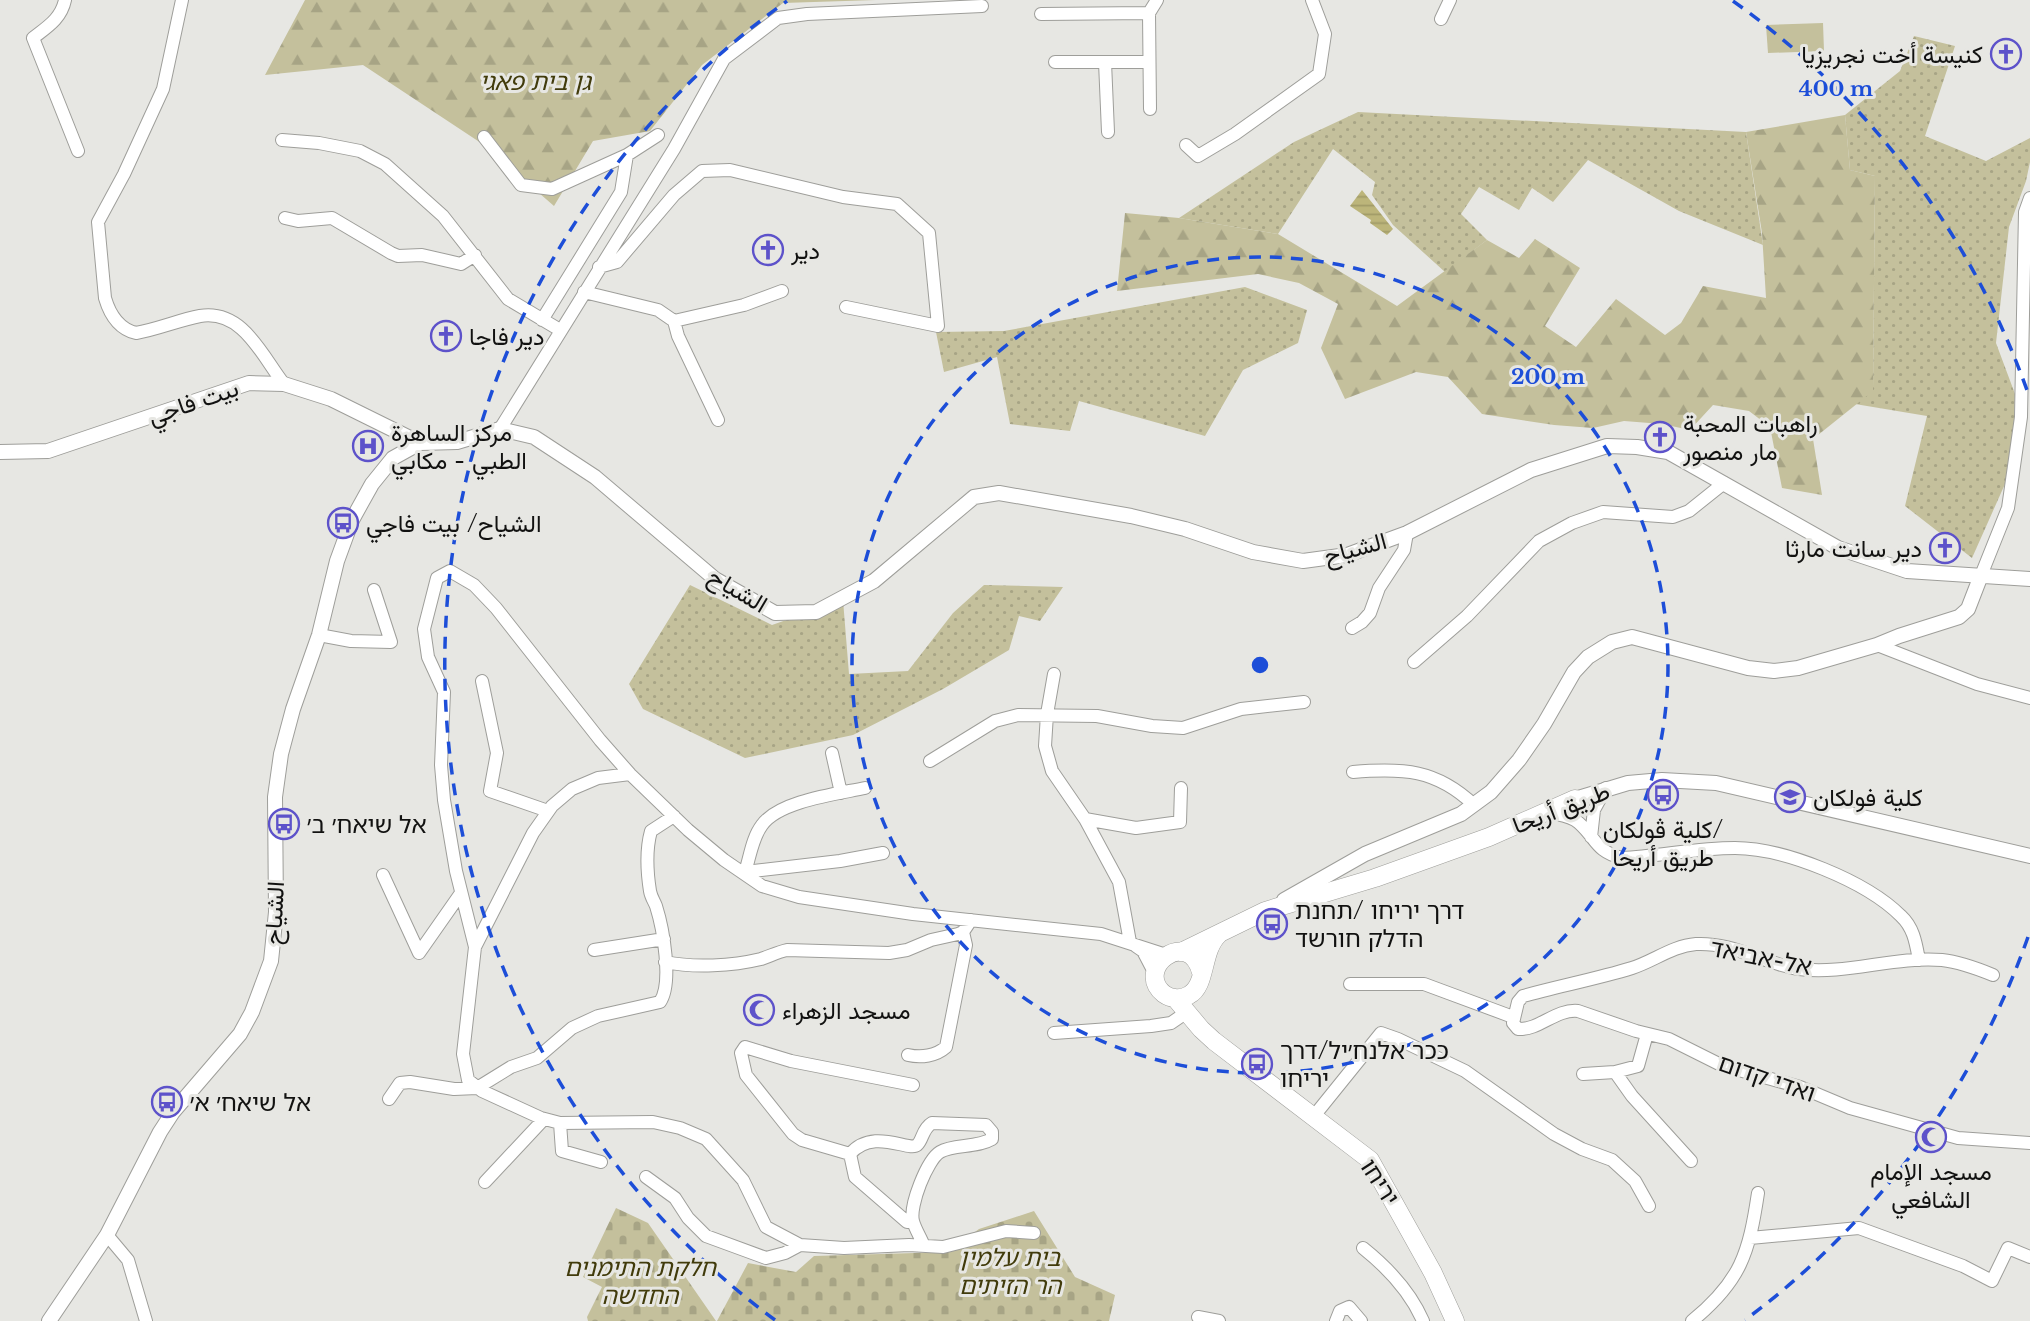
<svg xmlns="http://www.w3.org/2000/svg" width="2030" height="1321" font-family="'Libre Baskerville',Vazirmatn,'Noto Sans Hebrew',serif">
<defs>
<pattern id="grass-dots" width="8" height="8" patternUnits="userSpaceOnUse" patternTransform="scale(1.75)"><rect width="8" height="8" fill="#c4c09c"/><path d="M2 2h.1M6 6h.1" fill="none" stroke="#a7a485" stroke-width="1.8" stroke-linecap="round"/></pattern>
<pattern id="forest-firs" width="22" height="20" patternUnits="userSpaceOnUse" patternTransform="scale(1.75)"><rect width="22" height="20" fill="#c4c09c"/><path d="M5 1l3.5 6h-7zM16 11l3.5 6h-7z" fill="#a7a485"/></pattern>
<pattern id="cemetery-stones" width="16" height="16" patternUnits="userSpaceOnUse" patternTransform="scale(1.75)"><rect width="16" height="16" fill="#c4c09c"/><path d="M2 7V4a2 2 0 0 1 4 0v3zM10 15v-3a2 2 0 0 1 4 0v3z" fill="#a7a485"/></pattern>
<pattern id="water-rules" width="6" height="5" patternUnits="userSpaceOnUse" patternTransform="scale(1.75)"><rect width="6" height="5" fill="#bcb57a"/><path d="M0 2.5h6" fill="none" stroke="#a19b68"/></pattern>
</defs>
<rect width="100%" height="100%" fill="#e7e7e3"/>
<path fill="url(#grass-dots)" d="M1914,36L1955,46L1925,136L1986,161L2030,138V162L2026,181L2009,227L1996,343L2015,394L2013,444L2005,484L1972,558L1905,506L1927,416L1855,404L1873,390L1875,176L1850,170L1845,115L1900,71Z
M1358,112L1746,132L1763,245L1679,211L1588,160L1553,202L1532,188L1519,210L1479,187L1461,214L1487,240L1445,272L1393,225L1372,195L1375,182L1333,149L1278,234L1179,218L1294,142Z
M1245,287L1307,310L1298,343L1243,370L1205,436L1079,401L1070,431L1010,424L997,357L944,372L936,332L1004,331Z
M690,585L772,625L843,600L849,674L908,671L953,613L984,585L1063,587L1040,621L1019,616L1009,650L943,689L853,735L745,758L643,709L629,684Z"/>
<path fill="url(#forest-firs)" d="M305,0H876L783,3L702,65L650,131L593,141L554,206L484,145L363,65L265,75Z
M1845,115L1850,170L1875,176L1873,391L1813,439L1822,495L1782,488L1770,427L1749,411L1713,405L1690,430L1662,424L1624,421L1593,428L1554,425L1482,414L1448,377L1416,372L1345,399L1321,348L1338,304L1299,283L1258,274L1117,291L1125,213L1179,218L1278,234L1397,306L1487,240L1519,258L1535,239L1580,268L1545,326L1576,347L1616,299L1665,335L1681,323L1703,286L1766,298L1762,233L1746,132Z"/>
<path fill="url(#cemetery-stones)" d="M616,1208L648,1223L716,1321H588L587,1317L602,1287L583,1277Z
M1034,1211L1075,1277L1115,1295L1109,1321H717L748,1263L796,1272L814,1256L948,1252L979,1229Z"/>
<path fill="#c4c09c" d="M1823,23L1824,51L1768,53L1766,25Z"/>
<path fill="url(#water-rules)" d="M1362,190L1393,229L1387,235L1370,223L1371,220L1350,206Z"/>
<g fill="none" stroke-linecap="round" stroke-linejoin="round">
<g stroke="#9e9e9a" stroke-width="14">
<path id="minor" d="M65,0C61,19 47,27 33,38L78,151
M182,0L163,89L124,174L98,222L105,298C110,315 119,329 136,333C158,329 179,320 200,316C243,309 262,356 284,384
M1149,13L1150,109
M1041,14L1149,13L1157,0
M1441,19L1450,0
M1055,62H1149
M1105,62L1108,132
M484,137L521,185L552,189L627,155L621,192L542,320
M282,140L319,143L360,151L385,164L443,216L508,299L560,330
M1186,145L1198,156L1235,134L1319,74L1325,34L1312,0
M627,155L658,135
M285,218L298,221L332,218L391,253L398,256L422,255L461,264L475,255
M599,267L617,262L674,195L702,171L730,170L843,197L897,204L929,233L938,326L846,307
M584,292L658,310L674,321L744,305L782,291
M674,321L678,336L718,420
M500,429L674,149L724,59L778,18L807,14L982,6
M1980,578L2008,508L2021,417L2025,212L2030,198
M1352,628L1362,622L1370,613L1379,588L1404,550L1407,533
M319,635L351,641L391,642L374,590
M1877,645L1977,684L2030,698
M1414,662L1467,616L1539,541L1572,523L1603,512L1673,517L1689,511L1724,483
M1054,674L1047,714L1045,746L1052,771L1085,819L1119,882L1130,942L1143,951L1155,974
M482,681L497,753L490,791L548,811
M832,753L841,793
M930,761L995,721L1018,715L1097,716L1152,726L1183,728L1241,709L1304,702
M1353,772C1403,768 1436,769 1474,805
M630,774L598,778L572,789L552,806L533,833L475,947L463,1054L468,1080L482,1091L541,1118L560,1123L653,1122L680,1128L706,1139L743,1180L766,1227L800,1245L844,1248L909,1245L943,1247L1006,1231L1034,1233
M865,788C837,794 779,801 762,825C752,838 750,857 745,872L840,861L883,853
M1547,812C1557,815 1571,815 1579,823C1597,839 1595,851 1622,858C1660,856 1697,848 1735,848C1784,848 1866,881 1901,916C1914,928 1916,944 1919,960
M1085,819L1136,828L1180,822L1181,788
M1591,837L1594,810L1606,788
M383,875L419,953L461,893
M475,947L456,871L444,800L441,765L444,692L428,657L424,629L437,578L450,571L474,585L496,608L600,740L630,774L688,830L724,860L762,886L799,897L913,914L1101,934L1166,955
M594,950L664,939
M665,962C694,968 732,966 761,959C770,956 778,952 787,950L889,953L907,950L931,940L958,934L963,932L971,920
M1993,975C1976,968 1960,962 1942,960C1894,956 1846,975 1799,969C1764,964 1733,942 1696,944C1672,946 1654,961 1632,968C1596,979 1559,986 1523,996L1518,1002L1513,1023L1518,1029C1540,1030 1555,1009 1578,1011L1636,1031L1669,1039L1721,1065L1800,1087L1850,1108L1958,1138L2030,1143
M1350,984H1424L1513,1017
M1054,1033L1151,1026L1171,1023L1187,1012
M908,1055C921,1058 936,1056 946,1047L966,945L963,932
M1615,1072L1632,1096L1691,1161
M1583,1074L1615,1072L1638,1066L1647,1034
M389,1099L400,1083L410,1082L454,1089L477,1088L511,1067L537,1058L572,1028L598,1016L660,1002C673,983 663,928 656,906C654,901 651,897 650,891C647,872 646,849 651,831L674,816
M1314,1116L1381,1033L1398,1039L1465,1071L1554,1134L1582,1149L1612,1160L1635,1181L1649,1206
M560,1123L562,1151L601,1162
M850,1154L802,1140L793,1134L746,1075L741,1053L745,1047L791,1061L913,1085
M646,1177L675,1198L688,1218L706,1236L766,1258L785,1253L800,1245
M485,1182L544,1119
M913,1222H907L855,1177L850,1154C873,1127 909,1152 917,1145C923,1140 922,1129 932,1123L986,1125L992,1132V1139C977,1148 953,1144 940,1152C927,1160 909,1206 913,1221C915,1229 921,1238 924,1246
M107,1235L128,1260L146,1321
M1750,1238L1859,1228L1963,1266L1992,1281L2008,1248L2030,1257
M1363,1248C1388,1268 1410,1291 1423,1321
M1198,1317L1219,1321
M1336,1321L1340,1311L1349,1307L1361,1321
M1692,1321C1741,1281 1749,1253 1758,1193"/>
</g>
<g stroke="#9e9e9a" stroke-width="16">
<path id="tertiary" d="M0,452L48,451L249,383L284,384L331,399L420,443
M1575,799L1628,783L1662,780L1716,783L2030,856
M1284,900L1365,854L1461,814L1491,792L1519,760L1544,724L1574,672L1588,657L1612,642L1632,637L1748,668L1774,671L1798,668L1877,645L1899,636L1959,617L1968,609L1980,578
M49,1321L107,1235L160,1132L173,1112L240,1034L252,1012L271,961L276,912L275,797L281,754L293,709L319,635L337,561L352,520L372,484L393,458L420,443L457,442L500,429L534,437L595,477L715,579L775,613L816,612L874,581L974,497L999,493L1131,516L1185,529L1253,552L1303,561L1347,555L1407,533L1531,470L1607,446L1637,447L1668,452L1838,548L1907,571L2030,579"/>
</g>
<g stroke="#9e9e9a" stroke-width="19">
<path id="secondary" d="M1181,952L1265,911L1375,878L1489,837L1575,799
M1201,972C1188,926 1133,969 1164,994C1171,999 1181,1000 1189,995C1207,986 1201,950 1219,934
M1175,998L1201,1029L1214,1041L1370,1160L1433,1273L1455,1321"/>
</g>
<use href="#minor" stroke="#fff" stroke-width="12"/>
<use href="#tertiary" stroke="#fff" stroke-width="14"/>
<use href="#secondary" stroke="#fff" stroke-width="18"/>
</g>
<g fill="none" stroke="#1d4ed8" stroke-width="3.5" stroke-dasharray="12 9">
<circle cx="1260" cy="665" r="408"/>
<path d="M2028 937A815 815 0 0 1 1745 1320M775 1320A815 815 0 0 1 787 1M1733 1A815 815 0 0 1 2028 393"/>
</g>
<defs>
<g id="church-ring" transform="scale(1.575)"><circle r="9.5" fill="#e7e7e3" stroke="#5d52ca" stroke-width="1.5"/><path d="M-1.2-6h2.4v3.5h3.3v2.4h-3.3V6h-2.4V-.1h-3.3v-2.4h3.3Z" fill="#5d52ca"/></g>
<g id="hospital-ring" transform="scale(1.575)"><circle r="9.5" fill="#e7e7e3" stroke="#5d52ca" stroke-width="1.5"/><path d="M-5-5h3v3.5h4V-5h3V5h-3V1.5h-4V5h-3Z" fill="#5d52ca"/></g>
<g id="bus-ring" transform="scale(1.575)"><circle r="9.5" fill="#e7e7e3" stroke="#5d52ca" stroke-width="1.5"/><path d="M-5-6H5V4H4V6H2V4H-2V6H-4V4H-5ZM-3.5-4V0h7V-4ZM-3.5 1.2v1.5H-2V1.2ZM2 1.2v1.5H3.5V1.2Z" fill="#5d52ca"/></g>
<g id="university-ring" transform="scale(1.575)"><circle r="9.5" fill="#e7e7e3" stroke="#5d52ca" stroke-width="1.5"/><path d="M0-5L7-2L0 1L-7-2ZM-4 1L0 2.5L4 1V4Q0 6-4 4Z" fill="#5d52ca"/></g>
<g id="mosque-ring" transform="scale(1.575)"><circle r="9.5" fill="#e7e7e3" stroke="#5d52ca" stroke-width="1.5"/><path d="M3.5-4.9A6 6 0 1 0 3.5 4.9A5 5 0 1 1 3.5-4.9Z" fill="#5d52ca"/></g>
</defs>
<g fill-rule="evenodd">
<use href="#church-ring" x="2006" y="54"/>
<use href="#church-ring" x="768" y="250"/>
<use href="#church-ring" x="446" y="336"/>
<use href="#church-ring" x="1660" y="437"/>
<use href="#hospital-ring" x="368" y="446"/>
<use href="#bus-ring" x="343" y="523"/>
<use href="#church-ring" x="1945" y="548"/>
<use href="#bus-ring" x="1663" y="795"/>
<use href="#university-ring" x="1790" y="797"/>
<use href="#bus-ring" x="284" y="824"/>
<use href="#bus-ring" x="1272" y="924"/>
<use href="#mosque-ring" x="759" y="1010"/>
<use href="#bus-ring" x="1257" y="1064"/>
<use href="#bus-ring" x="167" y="1102"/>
<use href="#mosque-ring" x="1931" y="1137"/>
</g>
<g text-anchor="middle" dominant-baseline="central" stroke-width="6" stroke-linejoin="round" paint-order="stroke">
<g font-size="24" fill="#121211" stroke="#e7e7e3" text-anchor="start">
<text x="1983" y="54" text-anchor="end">كنيسة أخت نجريزيا</text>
<text x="791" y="250">دير</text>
<text x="469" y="336">دير فاجا</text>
<text x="1683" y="423">راهبات المحبة<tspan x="1683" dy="28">مار منصور</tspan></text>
<text x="391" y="432">مركز الساهرة<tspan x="391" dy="28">الطبي - مكابي</tspan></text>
<text x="366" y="523">الشياح/ بيت فاجي</text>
<text x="1922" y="548" text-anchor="end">دير سانت مارثا</text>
<text x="1813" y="797">كلية فولكان</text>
<text x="307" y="824">אל שיאח׳ ב׳</text>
<text x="1663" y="829" text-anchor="middle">كلية ڤولكان/<tspan x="1663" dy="28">طريق أريحا</tspan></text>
<text x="1295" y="910">דרך יריחו /תחנת<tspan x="1295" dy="28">הדלק חורשד</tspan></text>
<text x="782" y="1010">مسجد الزهراء</text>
<text x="1280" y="1050">ככר אלנח׳יל/דרך<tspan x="1280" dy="28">יריחו</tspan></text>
<text x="190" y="1102">אל שיאח׳ א׳</text>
<text x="1931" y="1171" text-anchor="middle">مسجد الإمام<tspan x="1931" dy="28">الشافعي</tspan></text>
</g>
<g font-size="24" font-style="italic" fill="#413b0b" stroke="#e7e7e3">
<text x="535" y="81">גן בית פאגי</text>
<text x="1010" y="1257">בית עלמין<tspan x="1010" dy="28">הר הזיתים</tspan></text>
<text x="640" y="1267">חלקת התימנים<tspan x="640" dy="28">החדשה</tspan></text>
</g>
<g font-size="24" fill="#121211" stroke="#e7e7e3">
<text transform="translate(193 402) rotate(-19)">بيت فاجي</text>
<text transform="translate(1355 548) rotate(-15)">الشياح</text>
<text transform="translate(738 590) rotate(31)">الشياح</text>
<text transform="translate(1561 808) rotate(-21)">طريق أريحا</text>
<text transform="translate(274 913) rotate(-87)">الشياح</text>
<text transform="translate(1761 957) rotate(11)">אל-אביאד</text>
<text transform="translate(1767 1078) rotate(19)">ואדי קדום</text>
<text transform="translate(1380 1182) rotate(57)">יריחו</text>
</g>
</g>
<circle cx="1260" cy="665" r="10" fill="#1d4ed8" stroke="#e7e7e3" stroke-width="3.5"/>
<g font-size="21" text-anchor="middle" font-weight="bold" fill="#1d4ed8" stroke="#e7e7e3" stroke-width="6" stroke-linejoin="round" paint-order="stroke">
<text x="1836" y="96">400 m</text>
<text x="1548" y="384">200 m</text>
</g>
</svg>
